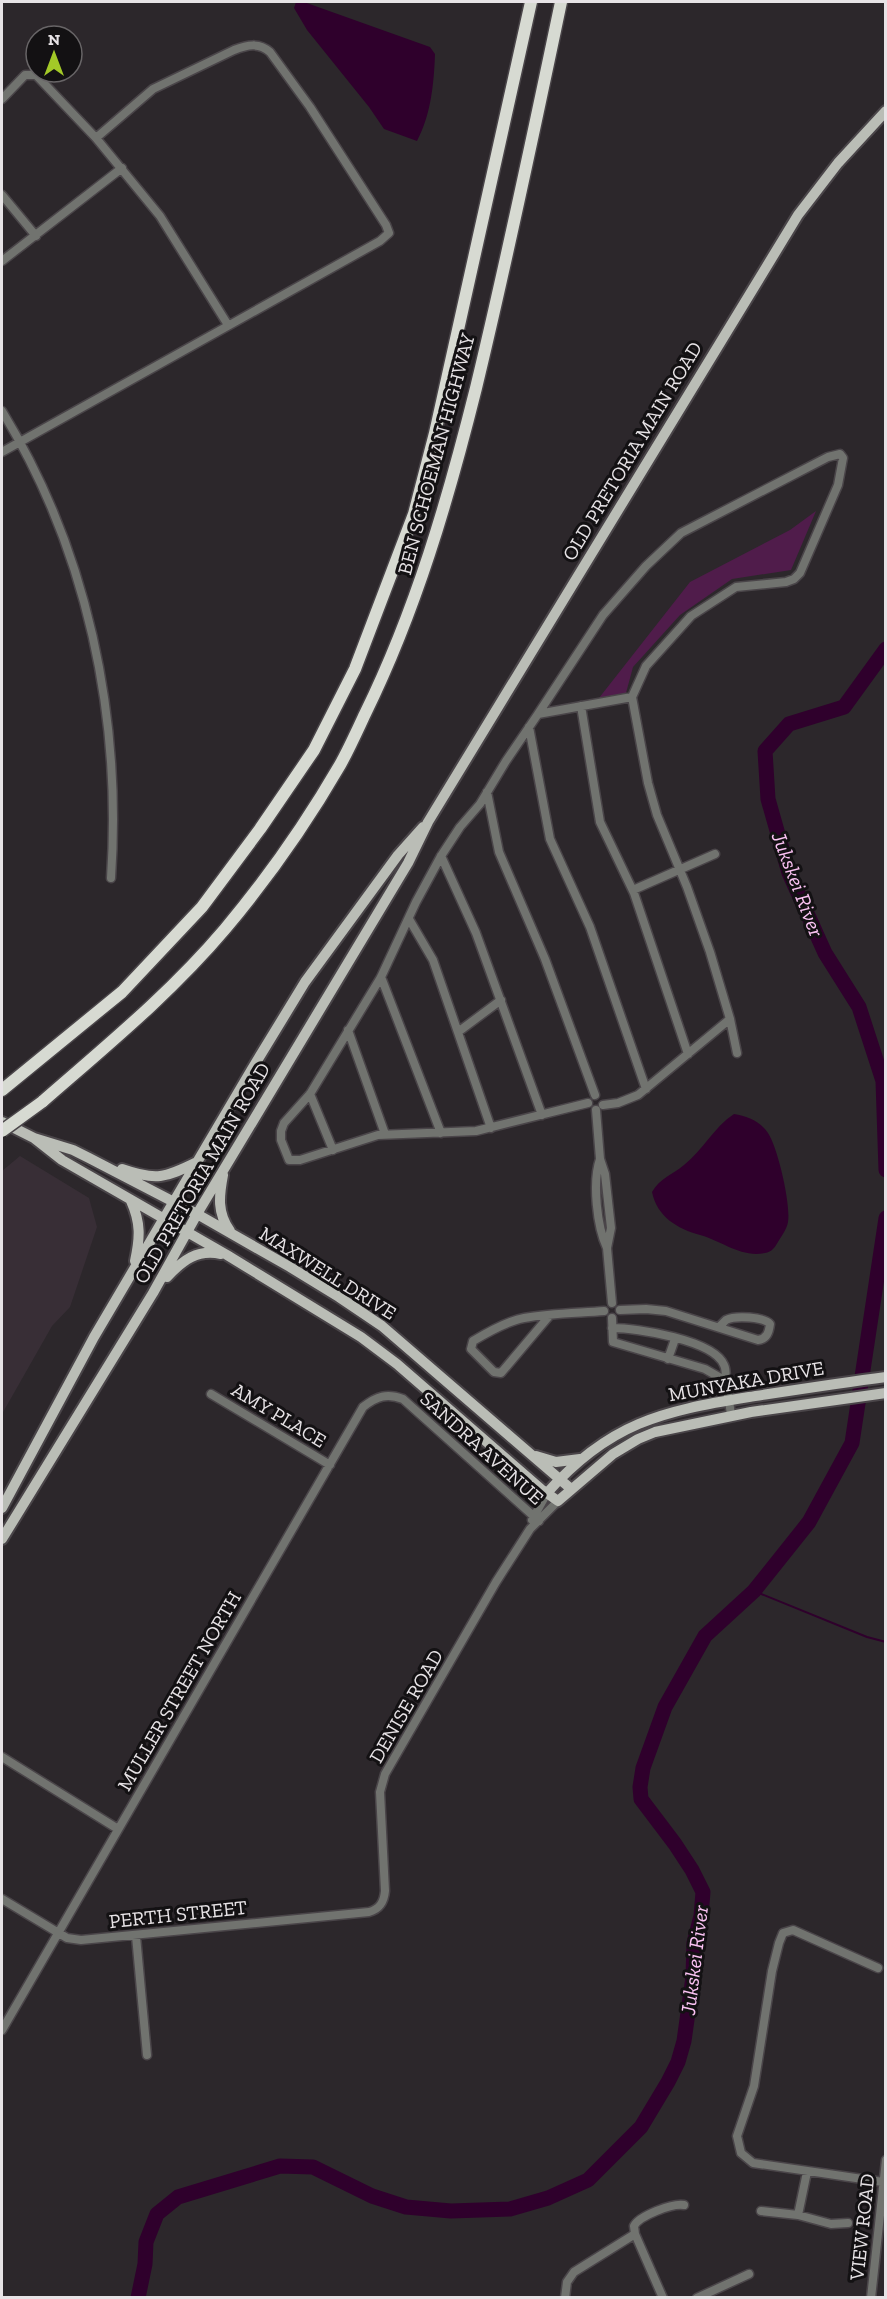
<svg xmlns="http://www.w3.org/2000/svg" width="887" height="2299" font-family="'Zilla Slab',serif">
<rect width="100%" height="100%" fill="#2c272b"/>
<path fill="#382e36" d="M20,1156L89,1198L97,1227L70,1307L52,1326L2,1414V1171Z"/>
<path fill="#501c4b" d="M816,511L791,570L732,579L680,615L633,667L626,693L599,698L690,582L790,530Z"/>
<path fill="#2f002c" d="M296,2H304L430,47L435,54C434,83 431,115 417,141L384,129L369,107L307,30L294,8Z
M734,1114C747,1116 760,1121 768,1133C778,1148 791,1205 788,1222C787,1229 782,1235 778,1242C775,1247 772,1252 765,1253C741,1258 722,1241 700,1235C678,1229 657,1217 652,1192C660,1178 672,1175 684,1165C703,1150 714,1127 734,1114Z"/>
<g fill="none" stroke-linecap="round" stroke-linejoin="round">
<path stroke="#2f002c" stroke-width="2" d="M754,1591L867,1637L886,1642"/>
<path stroke="#2f002c" stroke-width="15" d="M886,649L844,707L789,724L765,751L768,799L789,873L825,953L859,1007L883,1081L886,1170
M138,2298L145,2264L146,2242L157,2214L178,2197L280,2166L313,2167L372,2196L406,2207L451,2211L510,2209L548,2198L588,2180L641,2127L668,2082L678,2062L684,2041L693,1977L694,1943L701,1916L703,1892L692,1870L675,1844L641,1799L640,1787L643,1768L665,1707L705,1636L754,1591L809,1522L852,1443L886,1218"/>
<g stroke="#4a4549" stroke-width="11">
<path id="minor" d="M2,99L25,75H36L96,138L160,216L228,325
M2,195L36,236
M2,261L122,168
M2,411C87,550 122,716 111,878
M2,452L380,241L389,233L386,225L310,107L270,52C259,42 247,45 234,50L153,89L96,138
M581,706L600,822L634,893L688,1054
M538,714L603,615L646,566L681,533L828,457L840,454L843,458L838,485L800,573L794,579L786,582L736,587L691,616L646,666L632,697L648,783L657,815L687,887L710,952L730,1019L737,1053
M529,727L550,839L590,927L646,1089
M487,792L499,852L545,959L595,1095
M441,856L476,933L542,1115
M633,890L715,854
M409,919L433,960L491,1128
M381,977L441,1133
M348,1030L385,1134
M458,1032L501,1000
M310,1094L333,1150
M588,1103L476,1131L378,1135L300,1160H289L281,1140V1131L284,1123L310,1094L381,977L416,902L441,856L460,827L480,804L506,761L538,714L632,697
M603,1105L618,1103L638,1095L730,1019
M596,1110L600,1159L605,1174L611,1228L607,1248L612,1303
M600,1159C592,1182 597,1227 607,1248
M620,1310L646,1309L666,1311L758,1340C767,1339 769,1332 770,1324C764,1317 736,1315 726,1320C724,1322 721,1325 719,1327
M550,1315L501,1373L494,1372L471,1349L473,1341C488,1332 507,1321 524,1318C550,1313 578,1313 604,1311
M612,1318L613,1342L705,1369L726,1381
M612,1328C637,1328 714,1340 724,1365C727,1371 725,1378 726,1384C728,1395 730,1405 731,1416
M668,1359L675,1339
M211,1394L330,1465
M532,1520L547,1493
M2,1757L118,1829
M2,1899L67,1938L81,1940L369,1912C380,1909 384,1902 385,1891L380,1792L385,1774L496,1582L530,1529L558,1501
M136,1936L147,2055
M878,1968L793,1930L783,1933L779,1943L772,1971L754,2086L737,2136L741,2153L753,2163L883,2182
M2,2030L363,1407C377,1396 387,1393 403,1399L539,1521
M761,2211L798,2215L831,2224L848,2223
M798,2215L807,2172
M565,2298L567,2282L574,2272L635,2234
M663,2298L635,2234L634,2226C639,2216 672,2203 684,2205
M697,2298L749,2274
M871,2298L886,2160"/>
</g>
<g stroke="#4a4549" stroke-width="14">
<path id="major" d="M2,1122L34,1138L73,1150L89,1158L197,1214L290,1267L339,1297L382,1326L570,1488
M34,1138L62,1160L227,1255L361,1337L397,1364L541,1489L558,1501L613,1454L638,1439L655,1432L751,1412L886,1393
M122,1169C156,1181 165,1178 197,1162
M223,1175C219,1196 217,1213 230,1231
M131,1201C141,1223 140,1238 135,1261
M167,1277C183,1260 197,1249 221,1254
M536,1456L556,1462L580,1459
M547,1493C609,1423 662,1411 749,1397C795,1390 840,1383 886,1377
M2,1508L94,1337L252,1069L305,982L398,855L423,827
M2,1539L153,1293L197,1214L408,863L428,822L798,215L838,163L886,111"/>
</g>
<g stroke="#4a4549" stroke-width="15">
<path id="highway" d="M2,1090L122,992L202,907L260,829L314,750L355,669L414,514L435,433L531,2
M42,1102C105,1047 171,993 225,929C267,879 307,822 340,765C349,749 357,731 365,714C416,610 448,500 476,388C507,260 534,131 561,2"/>
</g>
<use href="#minor" stroke="#71736f" stroke-width="8"/>
<use href="#major" stroke="#babdb6" stroke-width="10"/>
<use href="#highway" stroke="#d7dad2" stroke-width="12"/>
<g stroke="#4a4549" stroke-width="15" stroke-linecap="butt">
<path id="highway-bridge" d="M2,1131L42,1102"/>
</g>
<use href="#highway-bridge" stroke="#d7dad2" stroke-width="12"/>
</g>
<g text-anchor="middle" dominant-baseline="central" stroke-width="6" stroke-linejoin="round" paint-order="stroke">
<g font-size="20" fill="#e7e3e6" stroke="#131113">
<text transform="translate(632 451) rotate(-59)">OLD PRETORIA MAIN ROAD</text>
<text transform="translate(436 454) rotate(-75)">BEN SCHOEMAN HIGHWAY</text>
<text transform="translate(202 1173) rotate(-60)">OLD PRETORIA MAIN ROAD</text>
<text transform="translate(328 1273) rotate(32)">MAXWELL DRIVE</text>
<text transform="translate(746 1381) rotate(-10)">MUNYAKA DRIVE</text>
<text transform="translate(279 1415) rotate(31)">AMY PLACE</text>
<text transform="translate(482 1448) rotate(42)">SANDRA AVENUE</text>
<text transform="translate(179 1691) rotate(-60)">MULLER STREET NORTH</text>
<text transform="translate(406 1706) rotate(-60)">DENISE ROAD</text>
<text transform="translate(178 1914) rotate(-6)">PERTH STREET</text>
<text transform="translate(862 2227) rotate(-84)">VIEW ROAD</text>
</g>
<g font-size="21" font-style="italic" fill="#fcc3f4" stroke="#131113">
<text transform="translate(798 884) rotate(69)">Jukskei River</text>
<text transform="translate(694 1960) rotate(-83)">Jukskei River</text>
</g>
</g>
<rect width="887" height="2299" fill="none" stroke="#e7e3e6" stroke-width="6"/>
<g transform="translate(54 54)"><circle r="28" fill="#131113" stroke="#686567" stroke-width="1.5"/>
<path d="M0-4.5L10 22L0 15L-10 22Z" fill="#a3c927"/>
<text y="-9" font-size="16" font-weight="bold" text-anchor="middle" fill="#e7e3e6">N</text>
</g>
</svg>
